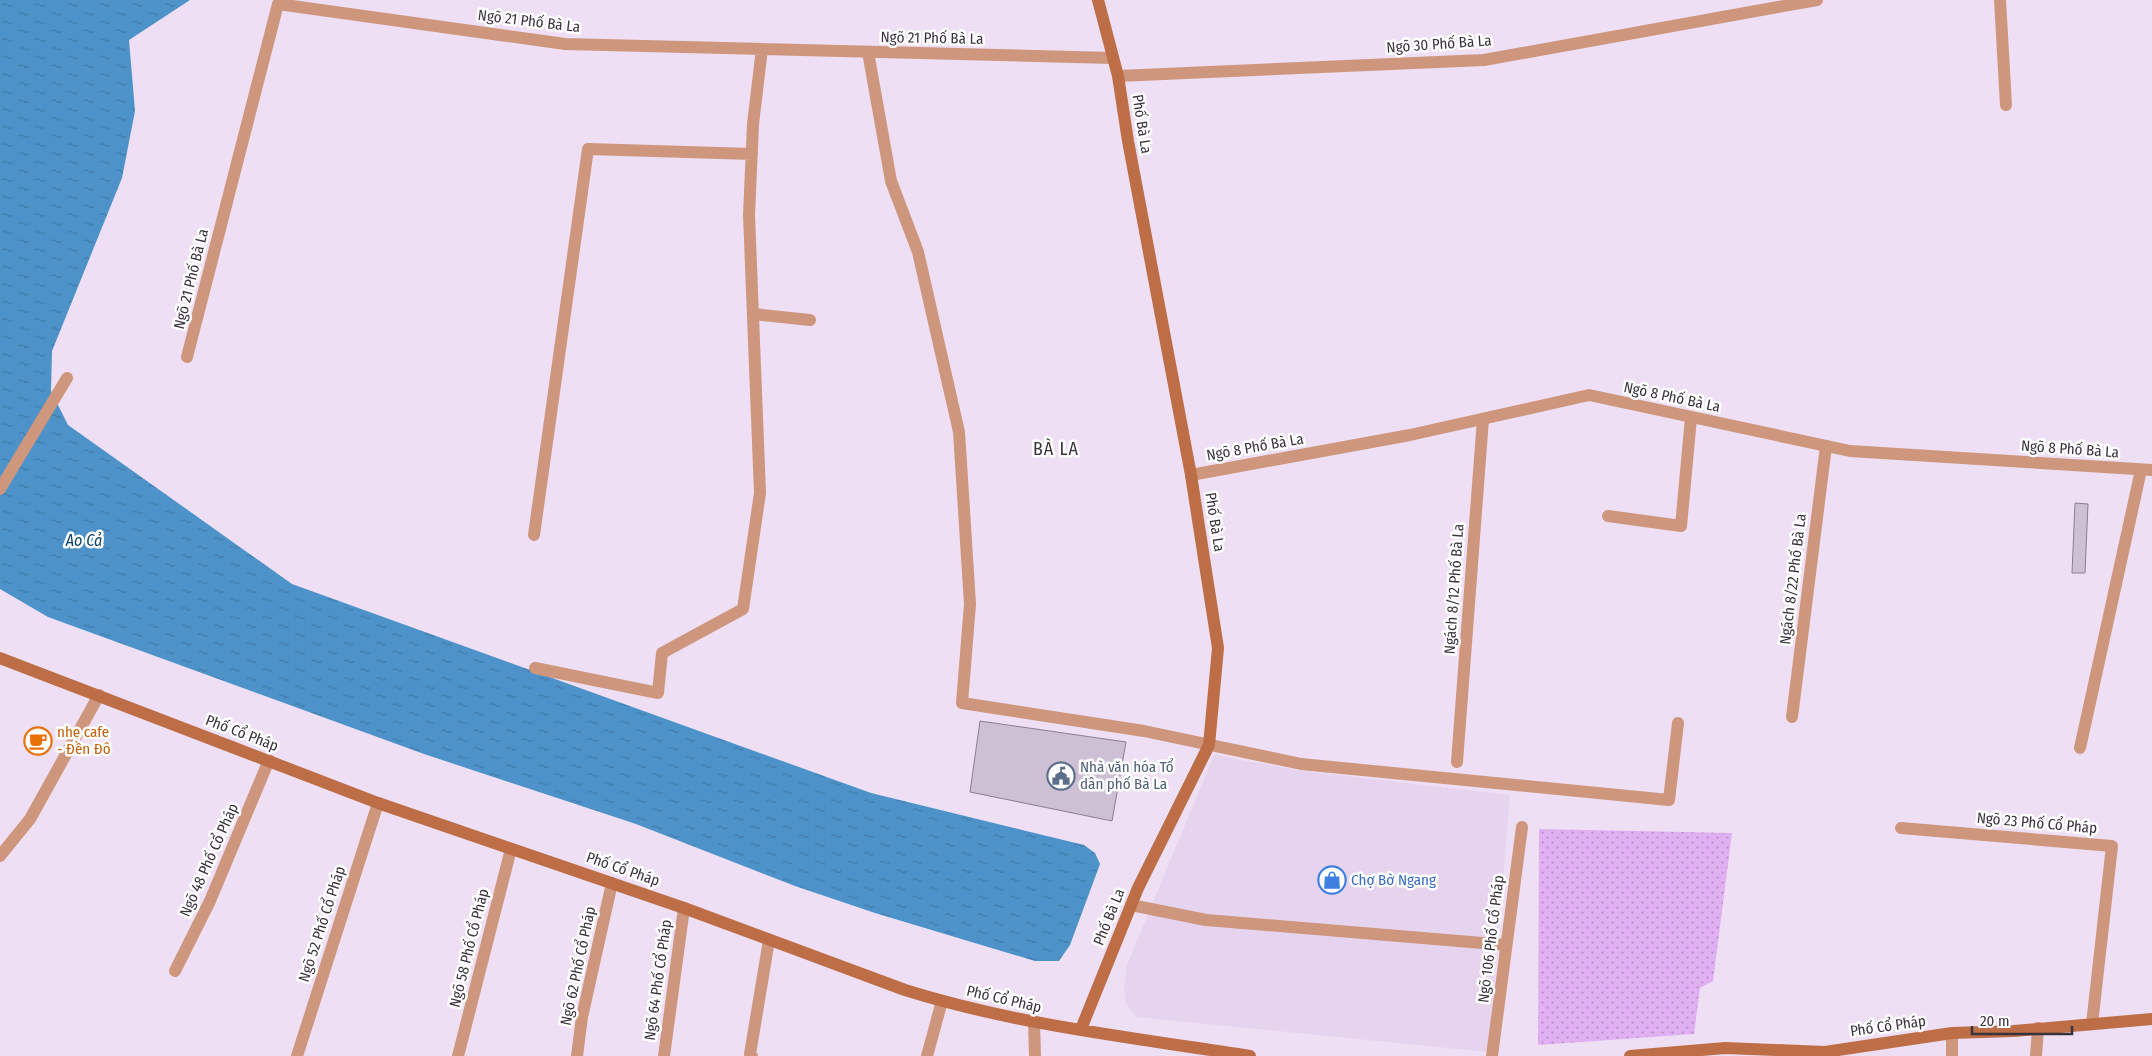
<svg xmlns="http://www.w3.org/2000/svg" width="2152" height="1056" font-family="'Fira Sans Condensed',sans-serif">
<defs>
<pattern id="green-dots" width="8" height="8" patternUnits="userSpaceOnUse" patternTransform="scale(1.25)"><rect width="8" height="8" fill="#e0b0f3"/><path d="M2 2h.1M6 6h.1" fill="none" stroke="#b790c6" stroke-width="1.8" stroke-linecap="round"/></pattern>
<pattern id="water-ripples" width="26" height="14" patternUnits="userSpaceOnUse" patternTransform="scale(1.25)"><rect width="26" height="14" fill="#4d93ca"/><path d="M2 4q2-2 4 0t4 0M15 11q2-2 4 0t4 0" fill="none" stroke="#4179a5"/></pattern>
</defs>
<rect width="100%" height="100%" fill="#eedff4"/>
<path fill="#e6d3ee" d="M1214,755L1302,771L1510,795L1488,1052L1136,1017L1126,1004L1124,987L1127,965Z"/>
<path fill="url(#green-dots)" d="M1539,829L1732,833L1713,981L1700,988L1694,1034L1538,1045Z"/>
<path fill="url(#water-ripples)" d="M0,0H190L129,40L135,111L122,178L52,351L51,391L68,425L292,584L871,793L1084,845L1095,853L1100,864L1070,945L1059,961H1035L875,913L795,886L636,824L424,754L48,617L0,589Z"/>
<path fill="#cec0d4" stroke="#8b7e91" d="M2075,503L2088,504L2085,573H2072Z
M980,721L1126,742L1112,821L970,792Z"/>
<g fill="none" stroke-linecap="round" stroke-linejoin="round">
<path stroke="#cd967d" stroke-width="12" d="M1608,516L1681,526L1691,418
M1792,717L1826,446
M2080,748L2141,470
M1457,762L1483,419
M1131,905L1206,920L1506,945
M458,1056L511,849"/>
<path stroke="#cd967d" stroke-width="12" d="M2000,0L2006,105
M868,52L891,181L918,252L959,432L970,604L962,703L1144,731L1301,764L1669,800L1678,723
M1118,76L1484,60L1817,0
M753,314L810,320
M187,357L278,4L565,44L1112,58
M1191,475L1410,435L1589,395L1850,451L2152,470
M0,489L67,378
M534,535L588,149L752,154
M535,668L658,693L662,653L743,609L760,493L749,215L753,124L762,49
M1901,828L2112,846L2092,1024
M0,856L30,819L99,695
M175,971L210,901L269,760
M1034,1022L1035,1056
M297,1056L378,803
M577,1056L582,1017L612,883
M664,1056L684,908
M752,1056L750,1054L769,940
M927,1056L942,1001
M1492,1056L1522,827
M1952,1056V1033
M2036,1056L2038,1028"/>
<path stroke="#be6e47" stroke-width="12" d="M0,658L378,803L684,908L905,990C1017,1025 1135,1038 1250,1056
M1081,1029L1138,888L1209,745L1218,648L1191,475L1128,141L1118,76L1098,0
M1630,1056L1725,1048L1825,1052L1952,1033L2014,1031L2152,1019"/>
</g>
<defs>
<g id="cafe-ring" transform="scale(1.4375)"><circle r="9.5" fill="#fff" stroke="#e8710a" stroke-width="1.5"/><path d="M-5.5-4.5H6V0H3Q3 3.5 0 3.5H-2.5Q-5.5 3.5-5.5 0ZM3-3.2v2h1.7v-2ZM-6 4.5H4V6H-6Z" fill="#e8710a"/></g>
<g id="civic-ring" transform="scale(1.4375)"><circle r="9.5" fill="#fff" stroke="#5c6f8a" stroke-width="1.5"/><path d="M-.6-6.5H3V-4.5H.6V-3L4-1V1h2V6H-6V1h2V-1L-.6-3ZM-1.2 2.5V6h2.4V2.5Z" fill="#5c6f8a"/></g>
<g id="shop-ring" transform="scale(1.4375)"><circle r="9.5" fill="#fff" stroke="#3f7fe0" stroke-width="1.5"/><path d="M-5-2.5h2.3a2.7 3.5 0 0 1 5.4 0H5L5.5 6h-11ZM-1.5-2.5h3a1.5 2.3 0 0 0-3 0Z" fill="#3f7fe0"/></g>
</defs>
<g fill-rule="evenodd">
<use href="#cafe-ring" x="38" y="741"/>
<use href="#civic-ring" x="1061" y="776"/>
<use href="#shop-ring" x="1332" y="880"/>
</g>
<g text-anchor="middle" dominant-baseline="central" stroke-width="5" stroke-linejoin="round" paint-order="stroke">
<g font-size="15" fill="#39333b" stroke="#fff">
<text transform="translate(529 21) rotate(7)">Ngõ 21 Phố Bà La</text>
<text transform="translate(932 38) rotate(1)">Ngõ 21 Phố Bà La</text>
<text transform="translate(1439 44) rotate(-4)">Ngõ 30 Phố Bà La</text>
<text transform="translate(1142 124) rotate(81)">Phố Bà La</text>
<text transform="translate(191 279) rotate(-76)">Ngõ 21 Phố Bà La</text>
<text transform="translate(1672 397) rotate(12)">Ngõ 8 Phố Bà La</text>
<text transform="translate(1255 447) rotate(-10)">Ngõ 8 Phố Bà La</text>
<text transform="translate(2070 449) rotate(4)">Ngõ 8 Phố Bà La</text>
<text transform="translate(1215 522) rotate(81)">Phố Bà La</text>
<text transform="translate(1793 579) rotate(-83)">Ngách 8/22 Phố Bà La</text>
<text transform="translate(1454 589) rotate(-86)">Ngách 8/12 Phố Bà La</text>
<text transform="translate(242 733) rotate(21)">Phố Cổ Pháp</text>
<text transform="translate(2037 823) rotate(5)">Ngõ 23 Phố Cổ Pháp</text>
<text transform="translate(209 860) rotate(-66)">Ngõ 48 Phố Cổ Pháp</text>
<text transform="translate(623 869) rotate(19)">Phố Cổ Pháp</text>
<text transform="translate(1109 917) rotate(-68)">Phố Bà La</text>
<text transform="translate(322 924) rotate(-72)">Ngõ 52 Phố Cổ Pháp</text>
<text transform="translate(1491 939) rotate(-83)">Ngõ 106 Phố Cổ Pháp</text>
<text transform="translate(469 948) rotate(-76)">Ngõ 58 Phố Cổ Pháp</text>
<text transform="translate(578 966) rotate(-78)">Ngõ 62 Phố Cổ Pháp</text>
<text transform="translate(658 980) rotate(-82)">Ngõ 64 Phố Cổ Pháp</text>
<text transform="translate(1004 999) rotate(13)">Phố Cổ Pháp</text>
<text transform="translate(1888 1026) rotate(-8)">Phố Cổ Pháp</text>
</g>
<g font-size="15" fill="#c56008" stroke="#fff" text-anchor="start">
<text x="57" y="732">nhẹ cafe<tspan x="57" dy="17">- Đền Đô</tspan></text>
</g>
<g font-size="15" fill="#4e5e75" stroke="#fff" text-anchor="start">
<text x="1080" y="767">Nhà văn hóa Tổ<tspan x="1080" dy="17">dân phố Bà La</tspan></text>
</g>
<g font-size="15" fill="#366cbe" stroke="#fff" text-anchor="start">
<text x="1351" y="880">Chợ Bờ Ngang</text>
</g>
<g font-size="16" font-style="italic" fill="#0c4267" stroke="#fff">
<text x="84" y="540">Ao Cả</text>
</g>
<g font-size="18" letter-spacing="1" fill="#39333b" stroke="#fff">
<text x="1056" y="449">BÀ LA</text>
</g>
</g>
<path d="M1972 1026v8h100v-8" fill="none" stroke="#39333b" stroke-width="2.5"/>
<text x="1980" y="1026" font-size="15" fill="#39333b" stroke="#ffffff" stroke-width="4" paint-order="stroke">20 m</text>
</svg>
